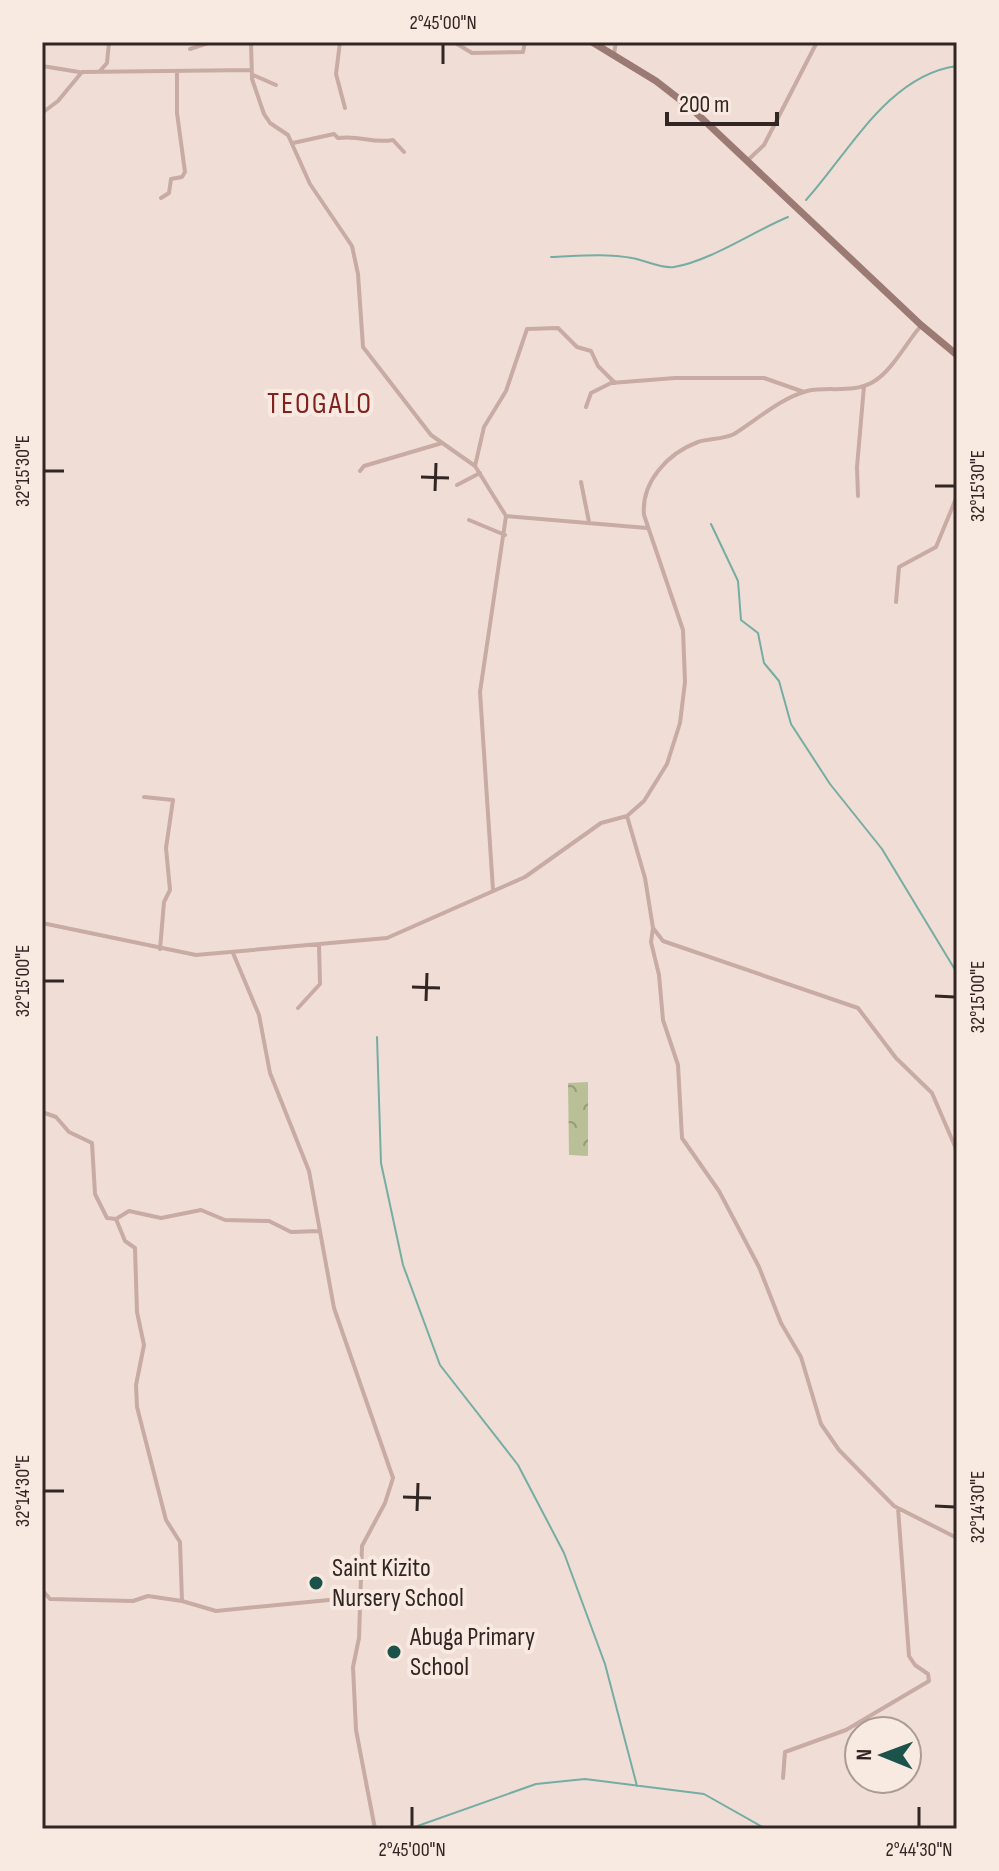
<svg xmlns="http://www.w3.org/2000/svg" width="999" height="1871" font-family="'Sofia Sans Condensed',sans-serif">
<defs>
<pattern id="forest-crowns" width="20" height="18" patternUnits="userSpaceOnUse" patternTransform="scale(2)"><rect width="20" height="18" fill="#b9bf96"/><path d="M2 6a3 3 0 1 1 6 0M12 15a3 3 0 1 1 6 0" fill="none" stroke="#979b7a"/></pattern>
</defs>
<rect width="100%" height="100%" fill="#f0ded6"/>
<path fill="url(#forest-crowns)" d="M588,1082V1156L569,1155L568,1083Z"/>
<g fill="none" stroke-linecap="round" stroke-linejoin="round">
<path stroke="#75ada3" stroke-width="2" d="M806,200C848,154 888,75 957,66
M551,257C578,256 605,253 632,258C645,260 661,269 674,267C710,261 752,232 788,217
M711,524L738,581L741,620L758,633L764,663L779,681L791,724L830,784L882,849L957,973
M377,1037L381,1163L403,1265L440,1365L518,1465L564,1553L605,1664L637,1786
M409,1829L536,1784L585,1779L704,1794L766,1829"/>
<path stroke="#c8aba2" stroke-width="4" d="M251,42L252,79L264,114L270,123L288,135L310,184L352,246L358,274L363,347L431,435L475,466L506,516L480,692L493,890
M340,42L336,74L345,108
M454,42L472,53L523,52L525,42
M190,49L211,42
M614,54L616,42
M42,66L79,72
M99,72L107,63L109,42
M253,75L276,85
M42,113L58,101L82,72L251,70
M293,143L334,134L338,138C361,135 372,144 393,140L404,152
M748,160L764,145L817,42
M161,198L169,193L171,179L182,177L185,172L177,113V73
M586,407L591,393L611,383L675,378H764L804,392
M475,466L484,427L506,391L527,329L558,328L577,347L591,351L598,366L615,383
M360,471L364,466L442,443
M581,482L589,522
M457,485L480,473
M858,496L857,467L864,386
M506,516L647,528
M469,520L505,535
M896,602L899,567L936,547L957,496
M144,797L173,800L166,848L170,890L164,902L160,949
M627,816L645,878L653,928L663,941L858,1008L896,1058L932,1093L957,1151
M42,923L196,955L387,938L525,877L601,823L627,816L644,801L667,764L680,723L685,682L683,630L644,515C641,482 668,453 698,442C710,438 722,440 734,434C758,419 779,399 807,391C829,386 852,394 873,382C892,371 906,343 920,327
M653,928L651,942L659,975L663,1020L678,1065L682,1138L719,1191L759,1267L781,1323L801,1357L821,1424L839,1450L894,1506L957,1538
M233,953L259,1015L270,1073L309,1171L334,1308L393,1478L385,1503L362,1546L359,1638L353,1667L356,1730L375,1829
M298,1008L320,984L319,944
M42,1112L56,1117L69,1132L92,1143L95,1194L107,1218L116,1219L129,1211L161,1218L201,1210L225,1220L269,1221L291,1232L319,1231
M116,1219L125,1241L135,1248L137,1312L144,1345L136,1385L137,1407L166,1520L180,1542L182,1601L216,1611L360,1597
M42,1568L43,1591L50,1599L133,1601L148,1596L182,1601
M783,1778L785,1752L846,1730L929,1681L928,1674L915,1665L909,1656L898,1508"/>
<path stroke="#9b7a74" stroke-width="7" d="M592,42L656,81L692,109L921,325L957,355"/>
</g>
<path fill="none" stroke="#322624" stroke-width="3" d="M443,64V44M44,471H64M421,477L449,478M935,486H955M435,491L436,463M44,981H64M412,987L440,988M935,996L955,997M426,1001L427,973M44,1491H64M403,1497L431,1498M935,1506L955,1507M417,1511L418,1483M412,1827V1807M919,1827V1807"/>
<g fill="#1b534b" stroke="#f8e9e1" stroke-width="3">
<circle cx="316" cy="1583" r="8"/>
<circle cx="394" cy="1652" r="8"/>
</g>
<g text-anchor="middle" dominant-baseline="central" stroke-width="8" stroke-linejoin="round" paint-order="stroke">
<g font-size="26" fill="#322624" stroke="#f8e9e1" text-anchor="start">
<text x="332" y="1568">Saint Kizito<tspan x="332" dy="30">Nursery School</tspan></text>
<text x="410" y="1637">Abuga Primary<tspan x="410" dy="30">School</tspan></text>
</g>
<g font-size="30" letter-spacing="2" fill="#81211e" stroke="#f8e9e1">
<text x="320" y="404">TEOGALO</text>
</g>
</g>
<rect width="999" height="1871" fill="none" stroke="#f8e9e1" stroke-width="88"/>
<g transform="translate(883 1755) rotate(271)"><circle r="38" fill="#f8e9e1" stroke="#a99b95" stroke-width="2"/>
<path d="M0-6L14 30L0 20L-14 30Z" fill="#1b534b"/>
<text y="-12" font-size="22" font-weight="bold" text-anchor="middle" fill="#322624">N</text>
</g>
<path d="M667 112v12h110v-12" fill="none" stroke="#322624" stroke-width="4"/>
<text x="679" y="112" font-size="24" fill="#322624" stroke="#f8e9e1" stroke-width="6" paint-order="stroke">200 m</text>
<rect x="44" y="44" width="911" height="1783" fill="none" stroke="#322624" stroke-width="3"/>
<g font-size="20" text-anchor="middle" fill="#322624">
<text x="443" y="29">2°45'00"N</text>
<text transform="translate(22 471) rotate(-90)" y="7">32°15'30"E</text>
<text transform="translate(977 486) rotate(-90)" y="7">32°15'30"E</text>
<text transform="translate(22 981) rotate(-90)" y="7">32°15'00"E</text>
<text transform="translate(977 997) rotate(-90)" y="7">32°15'00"E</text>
<text transform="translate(22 1491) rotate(-90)" y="7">32°14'30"E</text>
<text transform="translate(977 1507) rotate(-90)" y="7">32°14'30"E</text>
<text x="412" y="1856">2°45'00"N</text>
<text x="919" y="1856">2°44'30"N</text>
</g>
</svg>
